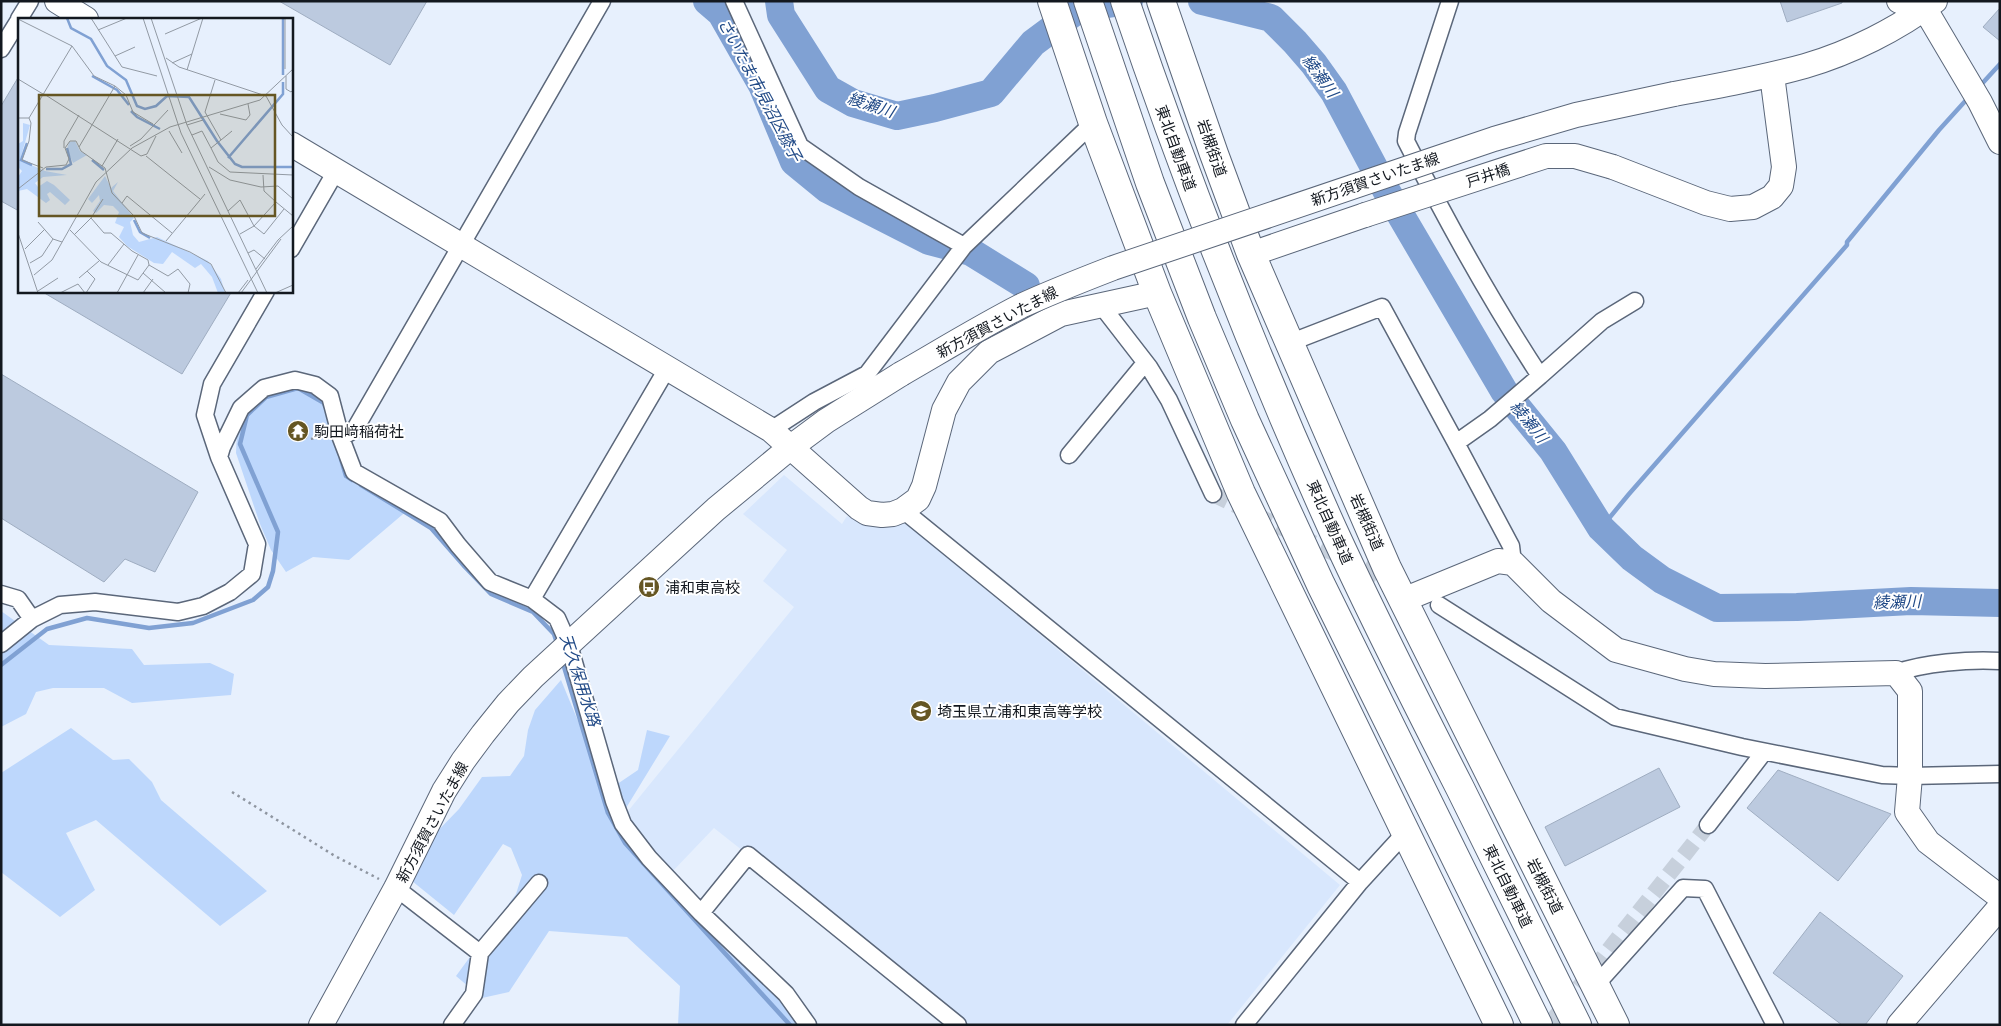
<svg xmlns="http://www.w3.org/2000/svg" width="2001" height="1026" font-family="Poppins,'Noto Sans JP',sans-serif">
<rect width="100%" height="100%" fill="#e7f0fd"/>
<path fill="#d8e7fd" d="M784,475L842,524L847,516L869,526L883,527L905,522L1340,885L1227,1025H964L714,828L671,873L624,816L794,607L763,581L787,550L743,514Z"/>
<path fill="#bdd7fc" d="M286,385L306,387L323,396L350,474L409,509L349,560L313,557L286,572L271,550L260,524L236,453L237,434L242,415L255,400Z
M1,611L49,645L132,649L144,665L210,663L234,674L231,695L132,703L104,688H53L36,692L26,714L1,727Z
M561,680L607,791L638,770L647,730L670,736L623,813L619,827L747,965L812,1013L811,1025H678L680,986L627,937L549,931L509,992L482,998L456,976L516,894L522,875L511,848L503,844L454,915L412,881L425,844L459,809L482,777L510,776L524,756L528,730L535,710Z
M71,728L113,760L129,759L152,782L161,800L267,891L220,926L96,820L66,833L95,890L60,917L1,872V773Z"/>
<g fill="none" stroke-linecap="round" stroke-linejoin="round">
<path stroke="#80a1d3" stroke-width="4.5" d="M1979,87L2000,64
M341,459L346,476L352,480
M361,485L431,528L465,567L491,594L533,612L554,634L557,643
M1601,528L1629,494L1847,245V242L1939,130L1968,98
M562,660L608,813L625,843L790,1025
M1,665L47,629L87,618L149,628L193,623L253,600L268,587L273,571L278,532L240,444L247,415L266,397L298,388L324,403L325,406"/>
<path stroke="#80a1d3" stroke-width="28" d="M707,1L721,13L762,85L794,162L827,189L929,241L971,252L1026,286
M779,1L781,15L828,89L853,103L897,116L935,108L991,93L1033,43L1080,8L1129,1
M1202,1L1271,18L1295,42L1314,64L1334,92L1386,190L1504,391L1553,451L1601,528L1632,558L1662,580L1717,608L1797,607L1911,601L2000,603"/>
</g>
<path fill="#bccadf" stroke="#9fadc1" d="M279,1H427L390,65Z
M1780,1H1842V3L1787,22Z
M2000,8V41L1983,27Z
M19,76V211L1,201V106Z
M41,291H232L182,374Z
M1,374L198,492L155,572L125,559L104,582L1,518Z
M1659,768L1680,807L1565,866L1545,827Z
M1778,770L1891,814L1838,881L1747,808Z
M1820,912L1903,976L1865,1025H1842L1773,973Z"/>
<g fill="none" stroke-linecap="round" stroke-linejoin="round">
<path stroke="#c7d0dc" stroke-width="16" stroke-dasharray="16 8" stroke-linecap="butt" d="M1213,494L1393,582
M1549,1025L1708,825"/>
<g stroke="#5b677a" stroke-width="19">
<path id="street" d="M734,1L800,146L859,187L964,246
M1450,1L1407,133L1406,141C1447,222 1491,301 1540,376L1602,321L1635,301
M19,19L30,1
M1,49L19,20
M291,249L336,171
M1101,305L1149,367L1169,400L1213,494
M1289,343L1382,307L1456,443L1490,419L1540,376
M771,430L814,402L867,374L964,246L1093,123
M341,438L355,429L602,1
M1456,443L1511,546L1513,563
M1069,455L1145,363
M219,457L205,415L212,384L266,291
M903,510L1360,882
M1,594L18,599L32,619
M532,599L668,367
M1439,605L1615,717L1742,747L1882,775L1910,776L2000,774
M1,644L32,619L60,605L95,602L178,612L203,606L230,592L252,574L257,544L219,457L222,447L241,408L264,388L295,380L315,385L330,396L341,438L354,472L440,521L458,545L490,582L532,599L557,618L569,645L614,801L623,824L649,858L701,913L786,994L808,1025
M1896,673C1923,663 1970,659 2000,661
M1708,825L1764,752
M396,888L480,953
M701,913L748,855L958,1025
M1595,986L1683,888L1705,889L1775,1025
M452,1025L474,994L480,953L539,883
M1244,1025L1360,882L1405,833"/>
</g>
<g stroke="#5b677a" stroke-width="26">
<path id="secondary" d="M57,1L86,19
M1899,1L1925,9L1980,102L2000,142
M1674,94C1718,86 1762,78 1805,66C1850,53 1898,29 1935,1
M291,144L771,430L859,508L867,513L882,515L893,514L903,510L918,499L924,486L944,410L959,382L989,352L1061,314L1157,293
M1613,167L1706,203L1730,209L1753,207L1772,197L1781,186L1784,167L1772,75
M1251,254L1365,215
M1403,600L1498,561L1513,563L1551,601L1616,650L1685,669L1714,674L1765,676L1896,673L1910,691V776L1907,812L1928,842L2000,897
M321,1025L396,888L444,791L463,761L483,734L508,703L533,677L716,509L791,447L826,421L901,374
M1899,1025L2000,907"/>
</g>
<g stroke="#5b677a" stroke-width="30">
<path id="highway" d="M1052,1L1093,123L1157,293L1241,493L1499,1025
M1088,1L1150,183L1202,318L1245,420L1321,585L1538,1025
M1125,1C1186,181 1255,357 1333,530C1373,617 1416,702 1460,788C1499,867 1538,946 1577,1025
M1161,1L1214,154L1251,254L1387,568L1615,1025"/>
</g>
<path stroke="#8e95a0" stroke-width="2.5" stroke-dasharray="2.5 4" stroke-linecap="butt" d="M299,434L310,439L324,437
M232,792L335,856L379,879"/>
<use href="#street" stroke="#fff" stroke-width="16"/>
<use href="#secondary" stroke="#fff" stroke-width="24"/>
<use href="#highway" stroke="#fff" stroke-width="28"/>
<g stroke="#5b677a" stroke-width="26" stroke-linecap="butt">
<path id="secondary-bridge" d="M1365,215L1546,156H1575L1613,167
M901,374C941,351 980,327 1021,306C1051,292 1082,280 1113,268L1494,139L1576,115L1674,94"/>
</g>
<use href="#secondary-bridge" stroke="#fff" stroke-width="24"/>
</g>
<defs>
<g id="temple-disc" transform="scale(1.125)"><circle r="9.5" fill="#655623" stroke="#fff"/><path d="M0-6L5-2H3V0L6.5 2.5H4V6H1.5V3h-3V6H-4V2.5H-6.5L-3 0V-2H-5Z" fill="#fff"/></g>
<g id="bus-disc" transform="scale(1.125)"><circle r="9.5" fill="#655623" stroke="#fff"/><path d="M-5-6H5V4H4V6H2V4H-2V6H-4V4H-5ZM-3.5-4V0h7V-4ZM-3.5 1.2v1.5H-2V1.2ZM2 1.2v1.5H3.5V1.2Z" fill="#fff"/></g>
<g id="school-disc" transform="scale(1.125)"><circle r="9.5" fill="#655623" stroke="#fff"/><path d="M0-5L7-2L0 1L-7-2ZM-4 1L0 2.5L4 1V4Q0 6-4 4Z" fill="#fff"/></g>
</defs>
<g fill-rule="evenodd">
<use href="#temple-disc" x="298" y="431"/>
<use href="#bus-disc" x="649" y="587"/>
<use href="#school-disc" x="921" y="711"/>
</g>
<g text-anchor="middle" dominant-baseline="central" stroke-width="4" stroke-linejoin="round" paint-order="stroke">
<g font-size="15" fill="#13181f" stroke="#fff">
<text transform="translate(1176 148) rotate(70)">東北自動車道</text>
<text transform="translate(1212 148) rotate(71)">岩槻街道</text>
<text transform="translate(1488 175) rotate(-18)">戸井橋</text>
<text transform="translate(1375 179) rotate(-19)">新方須賀さいたま線</text>
<text transform="translate(997 322) rotate(-28)">新方須賀さいたま線</text>
<text transform="translate(1330 522) rotate(66)">東北自動車道</text>
<text transform="translate(1367 522) rotate(66)">岩槻街道</text>
<text transform="translate(432 822) rotate(-62)">新方須賀さいたま線</text>
<text transform="translate(1508 886) rotate(64)">東北自動車道</text>
<text transform="translate(1545 886) rotate(63)">岩槻街道</text>
</g>
<g font-size="15" fill="#13181f" stroke="#fff" text-anchor="start">
<text x="314" y="431">駒田﨑稲荷社</text>
<text x="665" y="587">浦和東高校</text>
<text x="937" y="711">埼玉県立浦和東高等学校</text>
</g>
<g font-size="16" font-style="italic" fill="#214a87" stroke="#fff">
<text transform="translate(1320 76) rotate(54)">綾瀬川</text>
<text transform="translate(760 90) rotate(62)">さいたま市見沼区膝子</text>
<text transform="translate(871 105) rotate(18)">綾瀬川</text>
<text transform="translate(1529 422) rotate(51)">綾瀬川</text>
<text transform="translate(1897 602) rotate(-1)">綾瀬川</text>
<text transform="translate(580 680) rotate(72)">天久保用水路</text>
</g>
</g>
<g transform="translate(18 18)">
<rect width="275" height="275" fill="#e7f0fd"/>
<path d="M5,105L12,107L2,142L27,153L49,157L25,159L17,165L20,169L29,163L36,167L52,182L47,187L32,174L29,176L32,182L28,185L9,171L0,173V159L4,153L0,149V126L5,123ZM57,123L62,133L69,137L55,145L49,131L51,124ZM87,158L93,170L100,164L95,173L116,200L112,204L115,217L121,224L139,219L190,243L203,261L207,275H200L194,259L183,246L177,250L154,234L145,246L136,245L109,228L101,219L106,209L97,205L101,194L95,188L86,187L78,195L75,193L82,183L81,177L74,185L70,181Z" fill="#bdd7fc"/>
<path fill="none" stroke="#80a1d3" stroke-width="2.5" d="M49,0L53,10L73,21L89,48L108,62L119,88L127,91L138,88L149,78L171,79L199,123L217,146L224,149H275M265,0V57M74,58L99,72L111,87M113,93L119,99L142,111M9,125L3,142L14,147M210,140L265,76V64M74,142L86,152M28,151H44L53,146L49,130M116,202L122,214L132,220"/>
<path fill="none" stroke="#929aa4" stroke-width="1" d="M73,0L104,49L139,58M125,0L163,115L240,275M133,0L169,107L249,275M267,0V51M0,1L54,28L76,58L97,68L108,77L115,94L135,106M80,12L109,0M147,16L184,0M97,38L117,29M148,40L161,49L248,78L264,107L275,119M154,45L174,36M169,52L185,0M268,58V71L273,74L275,72M0,61L25,76M197,62L187,94L203,122L214,113M26,76L123,138L129,136L138,118M202,96L228,102L232,97L230,86M0,100H11L13,105L11,123L4,142L25,150M11,100L54,28M169,107L185,102M151,113L164,135M174,117L184,113L193,130L203,122M112,128L123,121L150,92M61,129L97,68M46,130V123L61,97M193,130L200,144L212,154L275,157M128,138L182,181M84,148L100,121M191,149L212,162L243,169L260,168L275,181M245,157L246,173L258,184M0,171L28,149L48,147L51,141L47,130L52,123H58L63,133L87,150L94,175L116,198L124,215L172,234L193,246L208,275M104,185L109,178L154,215M210,193L222,182L236,208L246,216L266,191M20,204L35,221L44,224M52,212L83,244L120,262L131,247L130,242L114,233L93,215H86L73,200M0,215L20,275M222,216L236,208L258,184L275,198M56,217L73,200L85,181M148,223L187,176M7,231L27,211M230,235L236,232L247,241M12,245L24,238L35,221M90,247L106,226M131,247L150,258L160,251L172,266L170,275M238,251L260,222L275,208M125,255L148,275M16,257L34,242L78,164L114,130L152,109L242,82L275,51M61,260L81,243M20,273L40,260M42,275L60,266L67,275M68,275L77,261L69,253M99,275L120,237M125,275L135,261M220,275L230,262M223,275L263,221M257,275L275,267"/>
<path fill="#655623" fill-opacity="0.15" stroke="#655623" stroke-width="2.5" d="M21,77H257V198H21Z"/>
<rect width="275" height="275" fill="none" stroke="#13181f" stroke-width="2.5"/>
</g>
<rect width="2001" height="1026" fill="none" stroke="#13181f" stroke-width="5"/>
</svg>
